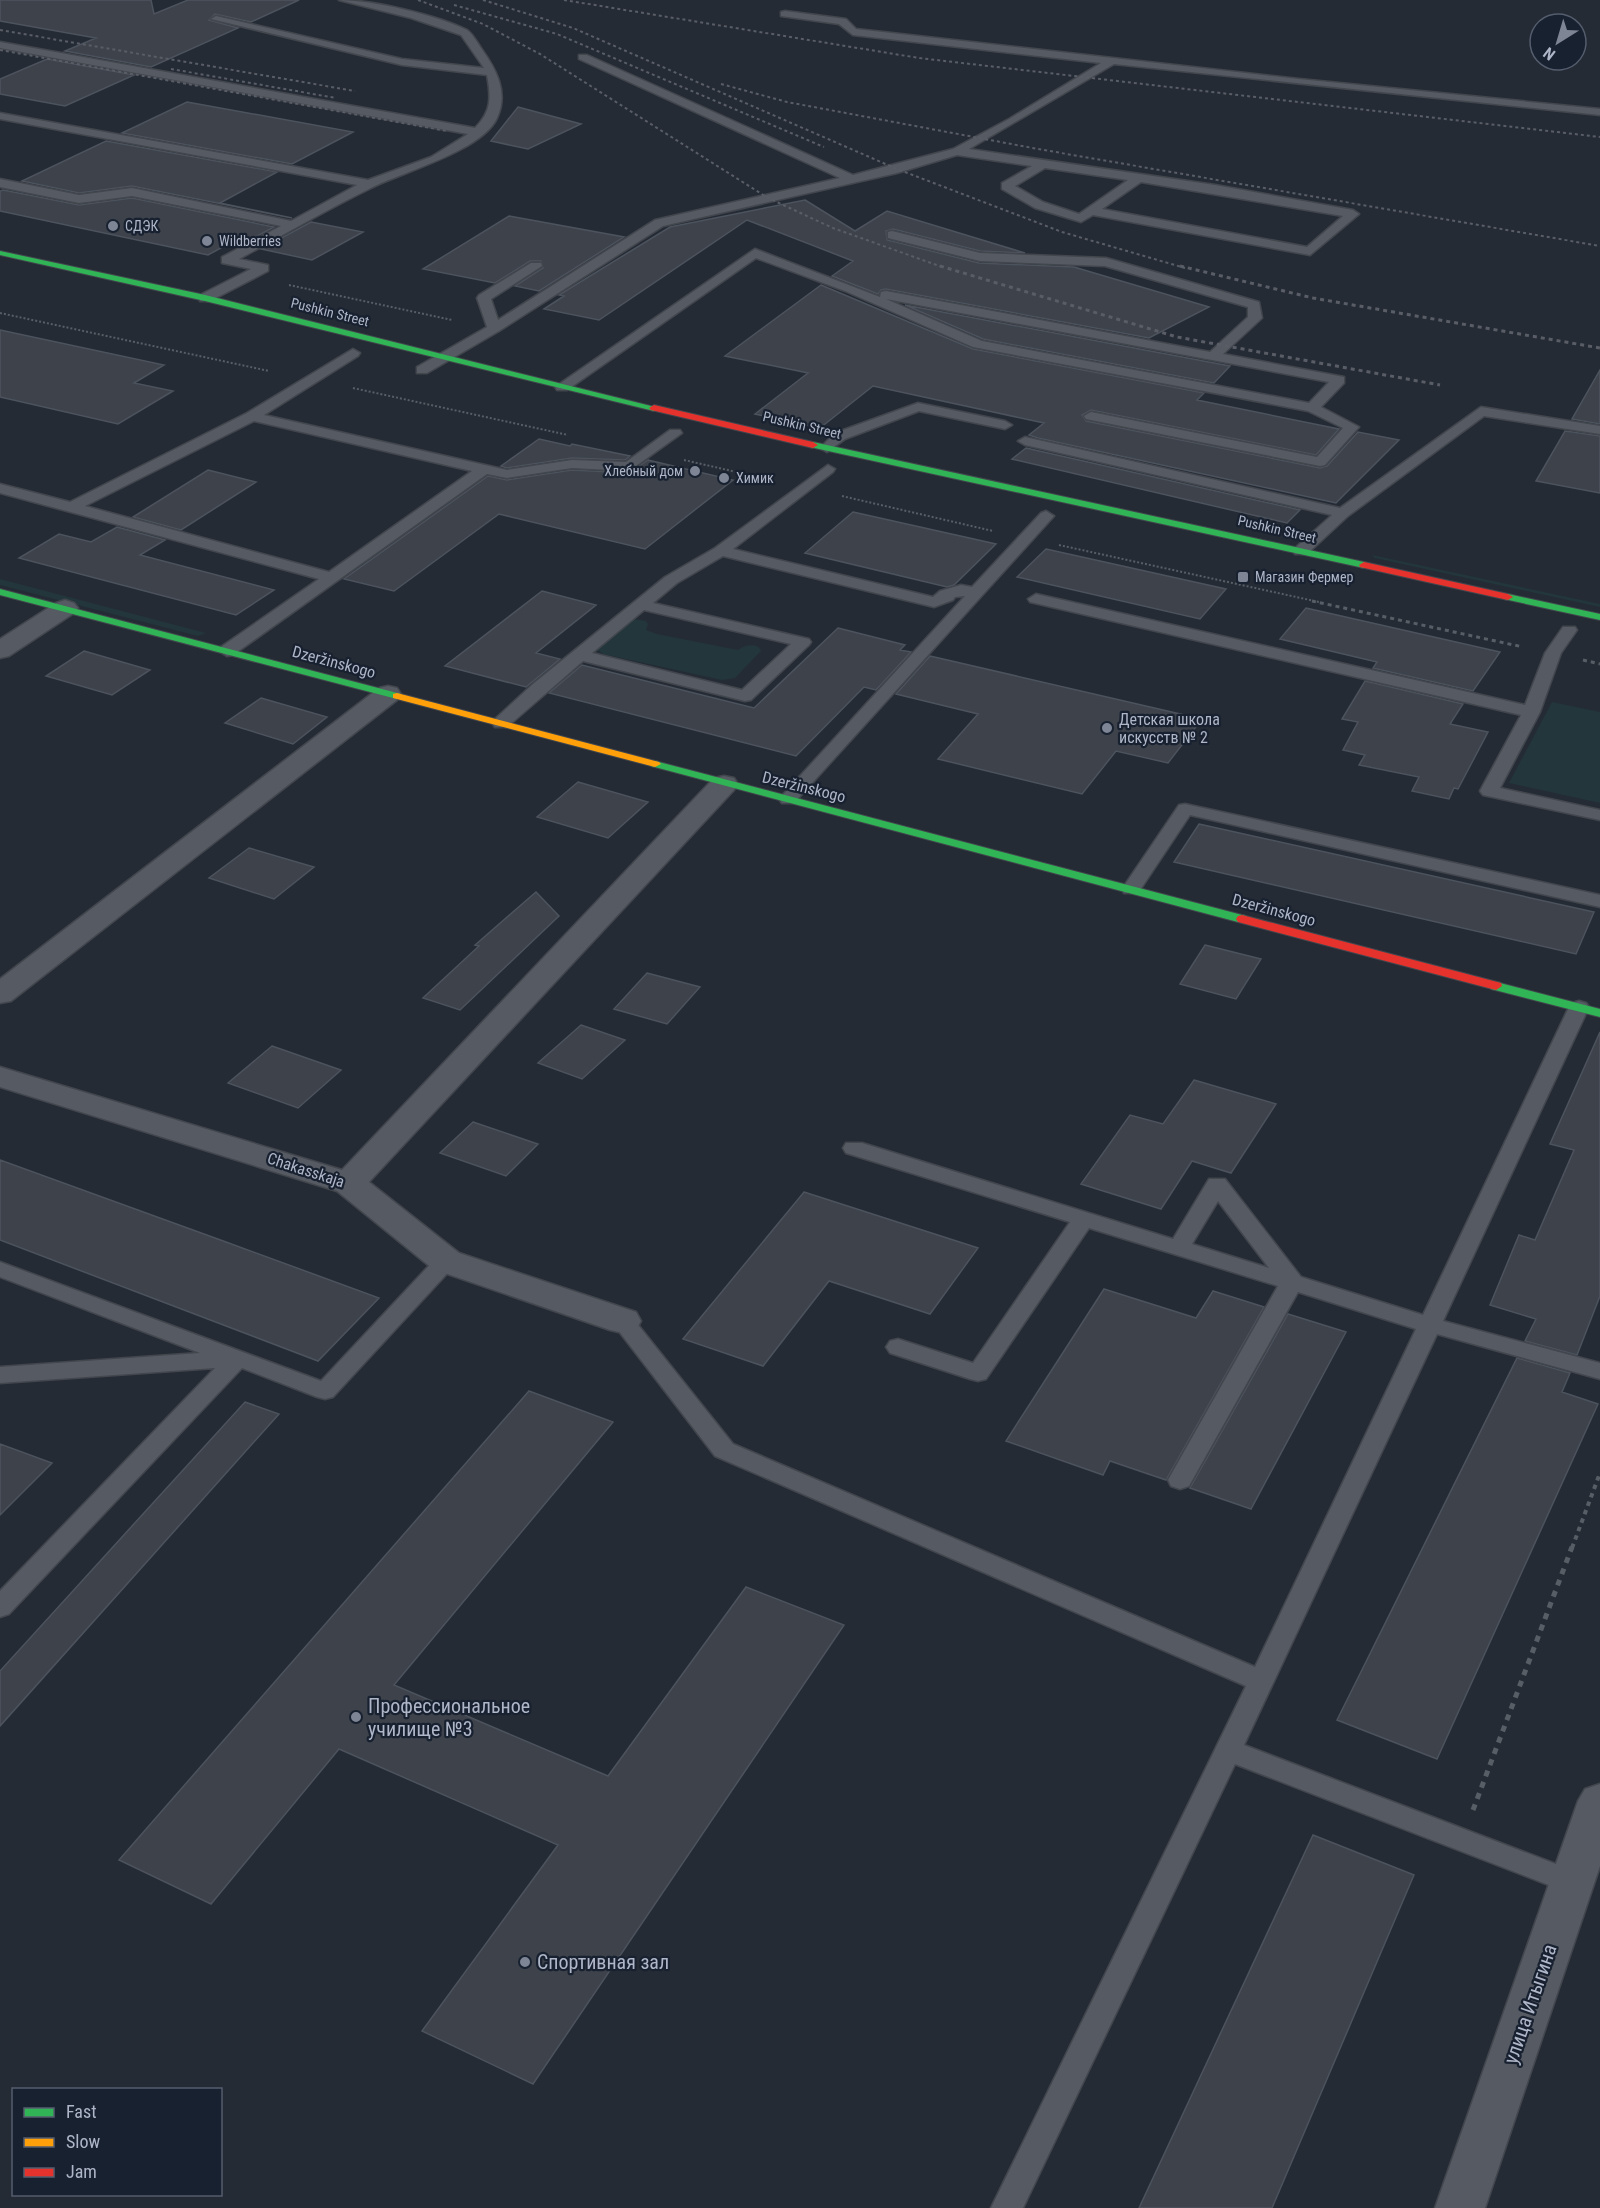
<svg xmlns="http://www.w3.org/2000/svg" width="1600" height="2208" font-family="'Roboto Condensed',sans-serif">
<rect width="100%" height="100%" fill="#252b35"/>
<path fill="#22363b" d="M1372,555L1600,604V607L1375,558Z
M0,579L206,633L198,636L0,585Z
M634,619L646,621L648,624L646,630L657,634L738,650C744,645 758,642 761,651L735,678L722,680L603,654L598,650L599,646L627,621Z
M1552,702L1600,712V803L1509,783Z"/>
<path fill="#3d424b" stroke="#4d535d" stroke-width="1.5" d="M0,0H151L154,14L188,0H299L251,22L215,14L209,20L238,28L151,67L65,51L96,38L0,21Z
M47,59L134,75L65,106L0,94V79Z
M187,102L353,132L292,164L122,133Z
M518,107L581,124L528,149L491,141Z
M106,141L277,172L220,203L292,218L132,186L79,193L22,181Z
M3,190L79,205L132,198L274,227L240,245L230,243L208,255L0,211V191Z
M805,200L855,231L887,211L1025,253L980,251L893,229L886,231L887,240L979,263L1074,267L1209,307L1149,338L886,289L881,290L878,294L832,276L853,261L747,220L599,320L544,309L564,296L559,295L670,227Z
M509,216L624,237L539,291L515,286L543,268L541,261H530L495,283L423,269Z
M311,222L363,232L312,260L261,249Z
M821,285L973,349L1204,393L1197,400L1339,429L1316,455L1091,410L1082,415L1086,421L1320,468L1327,466L1358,432L1399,440L1336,503L1038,438L1029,435L1044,423L873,386L820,428L755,414L808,373L725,356Z
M905,305L1230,366L1214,383L983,339Z
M0,330L164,365L134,383L173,391L118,424L0,397Z
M1600,370V424L1572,419Z
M1565,431L1600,436V493L1536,481Z
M539,439L570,446L572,444L630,456L625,460L572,458L507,468L501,466Z
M1026,448L1300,510L1287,523L1012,459Z
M648,460L733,480L645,549L499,514L394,591L344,579L488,476L507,480L572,470L629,473Z
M208,470L256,482L181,530L133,517Z
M853,512L996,544L954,585L947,587L805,553Z
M117,527L165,540L140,555L274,590L236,615L19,558L59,534L91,542Z
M1046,549L1226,589L1200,619L1017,577Z
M542,591L596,605L536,653L560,659L526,687L445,666Z
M1306,608L1500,652L1473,691L1373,668L1377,662L1280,639Z
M838,628L905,645L900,650L911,652L876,690L864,687L796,756L549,693L582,665L754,708Z
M84,651L150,670L112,695L46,676Z
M930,656L1202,719L1168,763L1116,751L1082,794L938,759L978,714L896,694Z
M1365,681L1463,704L1450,724L1488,732L1458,789L1454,788L1449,799L1412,791L1419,777L1359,765L1365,755L1343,750L1358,722L1342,719Z
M261,698L327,717L293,744L225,723Z
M578,782L648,802L608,838L537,817Z
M1199,824L1594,912L1576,954L1174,862Z
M249,848L314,867L274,899L209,878Z
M536,892L559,916L460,1010L423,998L479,946L475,945Z
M1205,945L1261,959L1236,999L1180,984Z
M647,973L700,987L667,1024L614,1009Z
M581,1025L625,1040L582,1079L538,1063Z
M1600,1032V1296L1577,1355L1525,1341L1536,1319L1490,1305L1519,1235L1535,1240L1574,1150L1550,1144Z
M272,1046L341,1070L298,1108L228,1083Z
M1194,1080L1276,1104L1231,1173L1192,1161L1161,1209L1081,1184L1130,1115L1163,1124Z
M473,1122L538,1144L506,1176L440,1153Z
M0,1160L226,1242L379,1298L318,1361L0,1240Z
M804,1192L978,1248L930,1314L829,1281L763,1366L683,1339Z
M1104,1289L1196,1318L1213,1291L1264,1307L1166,1480L1110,1461L1103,1475L1006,1441Z
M1288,1314L1346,1332L1251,1509L1190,1488Z
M1517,1358L1570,1373L1562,1392L1598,1404L1437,1759L1337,1720Z
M529,1391L613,1422L394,1685L608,1776L746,1587L844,1625L533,2084L422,2031L558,1845L339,1749L211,1904L119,1860Z
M245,1402L279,1414L0,1726V1671Z
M0,1444L52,1463L0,1515Z
M1313,1835L1414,1875L1272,2208H1139Z"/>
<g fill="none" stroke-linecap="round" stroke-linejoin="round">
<g stroke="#42464d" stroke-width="3">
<path id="lane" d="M339,0C372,0 437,15 467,30C472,33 477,42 481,48C496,69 509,92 497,118C482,151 402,172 371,188C326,210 283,235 239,259L268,265V271L210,301H200V295L251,269L222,263V257L281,226L132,196L79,203L0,187V179L79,195L132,188L291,221L357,185L0,119V113L368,180L431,157L468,134L0,48V42L475,128C492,111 491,97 487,75L402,65L211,19L216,16L402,59L484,68L461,35L411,18Z
M785,11L846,19L856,29L1299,79L1600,109V115L1114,64L969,149L1215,185L1353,210L1359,214L1310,255L1093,215L1081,222L1035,208L1002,189V183L1032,166L957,155L897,173L663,226L499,331L427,373H417V367L487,327L477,298L479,295L531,263H541L542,266L491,299L498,320L655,220L840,178L579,59V55H587L853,175L953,149L1009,119L1101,63L853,35L839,24L781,16V12ZM1045,168L1128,180L1079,214L1043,202L1015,186ZM1141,182L1343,216L1307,247L1102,209Z
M892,231L980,253L1106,258L1259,302L1262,318L1223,354L1344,377V383L1321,407L1359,427L1325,465L1320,466L1086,419L1084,416L1091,412L1317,457L1343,428L1308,411L973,347L845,291L756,258L567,390H557L555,387L755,249L880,297L881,292L886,291L1210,352L1248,317V307L1105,266L980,261L888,238V232ZM886,299L1329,382L1309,403L982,341Z
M353,349L360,353L358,356L264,415L507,470L572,460L626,462L670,430H680L682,433L629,471L572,468L507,478L487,474L233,655L227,656L219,651L221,647L319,579L0,493V484L70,502L247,413ZM254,421L472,471L329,572L85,506Z
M918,403L1005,421L1012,425L1005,429L919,411L845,439L827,452L820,448L835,433Z
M1481,407L1600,426V434L1484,416L1348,516L1307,554H1295L1293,551L1295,548L1332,515L1025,445L1018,441L1025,437L1340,508Z
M828,465L835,469L833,472L733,549L933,597L940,591L961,585L972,587L1041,513L1046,511L1054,516L794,803H782L779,799L965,596L955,597L953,600L934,607L723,556L677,583L653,603L809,639L811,642L809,645L751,700L745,701L583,661L507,727H495L492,723L495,719L533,684L665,577L715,548ZM644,610L791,644L742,690L592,653Z
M1036,594L1525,705L1545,653L1563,627H1575L1577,630L1561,653L1540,712L1500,788L1600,810V820L1483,795L1480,791L1521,715L1030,602L1028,599Z
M1185,804L1600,895V907L1190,815L1138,893H1124L1122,889L1179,805Z
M1579,1001L1586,1003L1589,1007L1443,1321L1600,1363V1379L1437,1334L1244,1745L1582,1874L1586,1882L1582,1890L1572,1894L1235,1764L1023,2208H991L1246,1686L715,1456L611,1321L615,1316L623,1313L631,1316L733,1444L1255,1667L1416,1329L1298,1292L1189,1486L1180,1489L1171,1486L1168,1480L1278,1286L1089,1228L986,1379L978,1381L970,1379L890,1353L886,1347L890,1341L898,1339L973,1363L1070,1222L846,1153L843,1148L846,1143H862L1173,1239L1209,1179H1225L1301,1277L1423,1315L1569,1007L1572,1003ZM1218,1201L1269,1268L1192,1244Z
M446,1254L454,1256L457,1261L454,1266L333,1397L325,1399L317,1397L242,1368L9,1614L0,1617V1591L215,1368L0,1383V1367L200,1353L0,1277V1262L321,1381L438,1256Z"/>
</g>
<g stroke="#42464d" stroke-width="3">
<path id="street" d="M65,600L74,603L78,608L74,613L9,656L0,658V639L56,603Z
M388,686L397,688L401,694L397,700L11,1001L0,1003V979L379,688Z
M724,776L734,778L738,784L734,790L369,1182L459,1253L636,1312L641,1321L636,1330L623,1333L610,1330L433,1269L337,1191L0,1087V1067L342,1170L714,778Z
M1600,1784V1866L1485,2208H1435L1578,1801L1585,1789Z"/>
</g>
<g stroke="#42464d" stroke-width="2">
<path id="fast" d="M0,251L205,295L659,408L654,411L205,301L0,255Z
M813,442L1364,562L1369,565L1364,568L810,447V443Z
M0,589L401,694L402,696L397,699L393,698L0,595Z
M1508,594L1600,614V620L1504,599L1503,597Z
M655,761L1246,916L1248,919L1246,922H1238L651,766V762Z
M1496,982L1600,1009V1017L1491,989L1490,986L1491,983Z"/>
</g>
<g stroke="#42464d" stroke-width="2">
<path id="slow" d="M397,693L659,762L661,764L655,767L393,698V694Z"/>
</g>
<g stroke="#42464d" stroke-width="2">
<path id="jam" d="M654,405L813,442L818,445L813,448L651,410L649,408Z
M1364,562L1508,594L1513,597L1508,600L1360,567L1359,565Z
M1242,915L1501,983L1502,986L1496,990L1238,922L1236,919L1238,916Z"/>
</g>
<path stroke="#585e66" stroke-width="2" stroke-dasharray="2 2" stroke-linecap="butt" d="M289,285L452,320
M0,313L269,371
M353,388L568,435
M684,460L767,479
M842,496L993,531
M1059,545L1319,602"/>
<path stroke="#585e66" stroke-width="3" stroke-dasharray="4 4" stroke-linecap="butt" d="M1312,601L1523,647
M1583,660L1600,664"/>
<path stroke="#585e66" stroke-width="4" stroke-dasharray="4.5 4.5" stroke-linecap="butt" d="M1572,1548L1600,1473"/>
<path stroke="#585e66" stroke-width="5" stroke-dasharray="6 6" stroke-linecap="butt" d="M1473,1810L1572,1547"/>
<use href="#lane" fill="#565a63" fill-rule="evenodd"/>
<use href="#street" fill="#565a63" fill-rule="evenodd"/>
<use href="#fast" fill="#30b455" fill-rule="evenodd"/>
<use href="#slow" fill="#ff9f0a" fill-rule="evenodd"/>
<use href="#jam" fill="#e5322d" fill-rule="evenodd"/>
<path stroke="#595d66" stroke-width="2" stroke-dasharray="3 3" stroke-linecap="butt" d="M418,0L483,24L540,54L768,198L833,228L945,268
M483,0L573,28L897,169L1062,232L1185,268
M564,0L919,58L1600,137
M454,5L557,34L824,147
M0,30L355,91
M0,50L447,131
M171,69L336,98
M721,84L787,102L1038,149L1600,246"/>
<path stroke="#595d66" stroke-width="3" stroke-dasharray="4 4" stroke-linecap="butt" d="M940,266L1177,337L1440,385
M1180,266L1313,298L1600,348"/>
</g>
<g fill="#7e8595" stroke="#182130" stroke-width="2">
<circle cx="113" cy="226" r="6"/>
<circle cx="207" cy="241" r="6"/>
<circle cx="695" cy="471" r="6"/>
<circle cx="724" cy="478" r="6"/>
<rect x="1237" y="571" width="12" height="12" rx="3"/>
<circle cx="1107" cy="728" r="6"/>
<circle cx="356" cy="1717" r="6"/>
<circle cx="525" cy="1962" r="6"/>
</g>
<g text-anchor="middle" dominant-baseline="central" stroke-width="4.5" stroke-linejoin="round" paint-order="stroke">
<g font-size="14" fill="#aeb6c8" stroke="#182130" text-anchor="start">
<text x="125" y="226">СДЭК</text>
<text x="219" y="241">Wildberries</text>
<text x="683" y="471" text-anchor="end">Хлебный дом</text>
<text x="736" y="478">Химик</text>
<text x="1255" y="577">Магазин Фермер</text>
</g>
<g font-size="14" fill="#aeb6c8" stroke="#182130">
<text transform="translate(330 312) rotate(14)">Pushkin Street</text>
<text transform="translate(802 425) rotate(13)">Pushkin Street</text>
<text transform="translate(1277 529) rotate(13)">Pushkin Street</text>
</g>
<g font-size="16" fill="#aeb6c8" stroke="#182130">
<text transform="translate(334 662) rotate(15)">Dzeržinskogo</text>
<text transform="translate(804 787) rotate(14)">Dzeržinskogo</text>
<text transform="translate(1274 910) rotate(15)">Dzeržinskogo</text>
<text transform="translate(306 1170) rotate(18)">Chakasskaja</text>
</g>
<g font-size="16" fill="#aeb6c8" stroke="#182130" text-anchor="start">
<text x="1119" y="719">Детская школа<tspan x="1119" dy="18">искусств № 2</tspan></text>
</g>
<g font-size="20" fill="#aeb6c8" stroke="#182130" text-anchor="start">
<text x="368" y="1706">Профессиональное<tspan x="368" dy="23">училище №3</tspan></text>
<text x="537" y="1962">Спортивная зал</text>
</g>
<g font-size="20" fill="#aeb6c8" stroke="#182130">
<text transform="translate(1530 2004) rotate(-71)">улица Итыгина</text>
</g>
</g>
<rect x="12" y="2088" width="210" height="108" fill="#182130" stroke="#545d6d" stroke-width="1.5"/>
<rect x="24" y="2108" width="30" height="9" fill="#30b455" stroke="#545d6d" stroke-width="1.5"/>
<text x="66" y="2118" font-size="18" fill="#aeb6c8">Fast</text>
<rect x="24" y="2138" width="30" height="9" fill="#ff9f0a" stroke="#545d6d" stroke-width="1.5"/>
<text x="66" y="2148" font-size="18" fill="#aeb6c8">Slow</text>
<rect x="24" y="2168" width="30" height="9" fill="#e5322d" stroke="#545d6d" stroke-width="1.5"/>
<text x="66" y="2178" font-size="18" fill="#aeb6c8">Jam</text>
<g transform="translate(1558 42) rotate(217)"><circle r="28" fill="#182130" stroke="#545d6d" stroke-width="1.5"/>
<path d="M0-4.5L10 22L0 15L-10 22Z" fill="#7e8595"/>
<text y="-9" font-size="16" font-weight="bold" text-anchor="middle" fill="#aeb6c8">N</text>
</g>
</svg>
